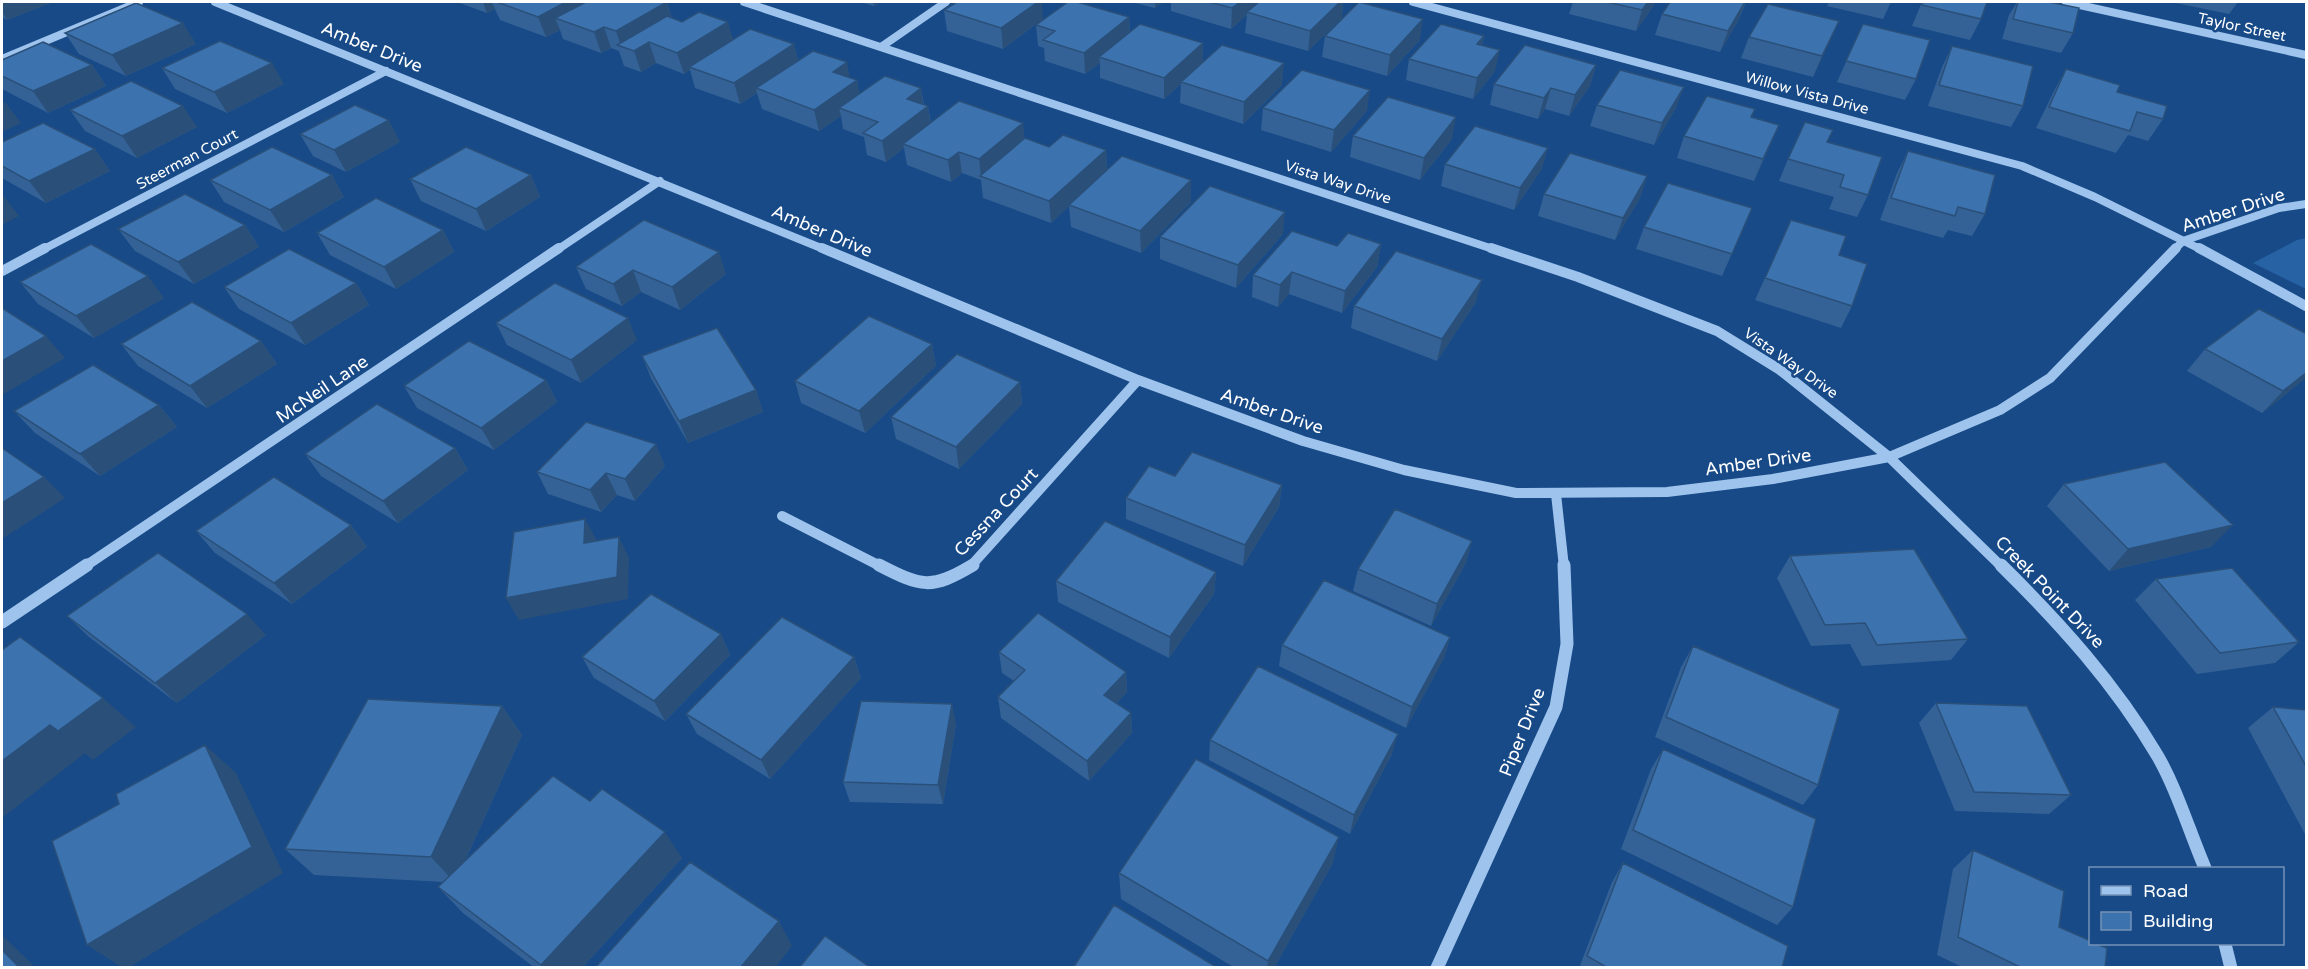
<svg xmlns="http://www.w3.org/2000/svg" width="2308" height="969" font-family="'Varela Round',sans-serif">
<rect width="100%" height="100%" fill="#174a87"/>
<path fill="#2762a4" d="M2306,238V289L2253,263L2297,240Z"/>
<g fill="none" stroke-linecap="round" stroke-linejoin="round">
<path stroke="#9ec3ed" stroke-width="8" d="M215,2L826,250
M744,2L1496,250
M1413,2L2022,166L2095,197L2202,250
M2066,2L2306,55
M881,47L946,2
M2,59L139,2
M42,250L386,71
M557,250L660,181
M2174,250L2183,241L2279,208L2306,204"/>
<path stroke="#9ec3ed" stroke-width="10" d="M822,248L1138,380L1303,441L1404,470L1516,493L1667,492L1773,479L1889,457L2000,410L2050,378L2176,248
M1491,248L1578,277L1717,331L1780,370L1889,457L2002,567
M2199,248L2306,306
M2,271L45,248
M1556,494L1564,567
M782,516L882,567
M84,567L559,248
M970,567L1138,380"/>
<path stroke="#9ec3ed" stroke-width="13" d="M879,565C922,587 931,590 973,565
M2001,565C2060,623 2115,684 2157,755C2176,787 2190,833 2205,868
M2,622L87,565
M2225,944L2231,968
M1437,968L1556,707L1567,644L1564,565"/>
</g>
<path fill="#346296" d="M2,2H53L7,20L2,17Z
M457,2H667L672,18L733,39L794,44L798,60L857,80L859,94L921,88L924,104L928,106L931,123L1024,139L1049,147L1106,150L1107,170L1191,180V202L1141,253L1071,227L1069,206L1051,223L983,198L981,180L962,173L951,182L907,165L904,148L886,162L867,155L864,137L843,129L841,116L819,131L762,109L757,93L740,104L695,88L690,70L684,74L656,63L641,72L624,66L619,51L611,48L601,53L563,39L560,30L546,37L500,20L495,9L487,13Z
M860,2H881L874,6Z
M1131,2H1163L1155,8Z
M1171,2H1343L1342,18L1308,51L1245,33L1247,15L1231,29L1171,11Z
M1573,2H1656L1636,31L1569,14Z
M1670,2H1746L1739,19L1720,52L1655,35L1662,14Z
M1829,2H1891L1883,19L1827,6Z
M1922,2H1987L1981,19L1970,40L1912,26Z
M2017,2H2049L2073,33L2061,53L2002,39L2009,15Z
M2171,2H2238L2229,14Z
M944,10L1043,19L1003,49L947,31Z
M1129,17L1130,33L1203,62L1282,85L1243,124L1180,103L1181,84L1164,99L1100,78V63L1085,74L1045,61L1044,48L1038,46L1036,25Z
M1839,21L1813,77L1741,58L1749,37Z
M1863,24L1916,79L1905,100L1837,82Z
M65,33L196,44L126,76L79,54Z
M1325,36L1420,40L1387,76L1322,57Z
M1484,36L1482,45L1495,71L1473,99L1406,80L1409,59Z
M1952,46L2023,106L2011,127L1928,106L1942,67Z
M2,60L92,65L106,86L48,113L2,89Z
M1596,65L1590,86L1569,116L1545,109L1538,119L1490,105L1494,84Z
M162,68L284,84L227,113L175,89Z
M2066,69L2117,92L2163,119L2148,141L2128,135L2116,153L2036,128L2054,91Z
M1597,105L1676,108L1654,145L1590,126Z
M1263,108L1367,111L1331,152L1261,130Z
M1755,109L1752,117L1779,125L1770,146L1754,181L1677,158L1684,136Z
M70,110L197,127L137,158L85,131Z
M300,134L400,142L346,172L313,156Z
M1353,136L1452,139L1420,180L1350,157Z
M2,142L95,149L110,171L46,203L2,178Z
M1827,142L1868,195L1857,217L1829,209L1834,197L1779,181L1788,159Z
M1908,151L1985,214L1972,236L1948,230L1943,238L1880,220L1897,173Z
M1445,164L1542,169L1514,210L1441,186Z
M332,175L344,197L284,232L224,202L210,180Z
M531,175L540,197L486,231L421,201L410,179Z
M1647,176L1640,198L1615,240L1538,216L1544,194Z
M1752,208L1722,276L1636,249L1644,227Z
M1791,220L1839,255L1852,306L1841,328L1755,300Z
M245,225L259,247L194,284L135,251L118,229Z
M443,230L454,252L396,289L330,255L317,233Z
M1283,234L1236,288L1160,259V237Z
M1381,244L1377,267L1342,313L1289,294L1278,307L1252,297L1253,275L1337,246Z
M576,267L726,274L680,310L641,292L622,306L586,289Z
M20,282L164,298L94,338L38,304Z
M356,283L369,305L305,345L239,309L224,287Z
M1476,302L1437,361L1351,328L1354,306Z
M496,323L637,340L581,383L507,345Z
M2307,334V377L2262,413L2187,371L2205,349Z
M261,341L277,364L207,408L138,366L121,344Z
M932,344L936,366L865,433L801,403L795,381Z
M642,356L756,390L763,412L688,443L651,378Z
M546,380L557,402L494,450L417,408L404,386Z
M1020,382L1022,404L959,469L896,439L891,417Z
M159,405L177,427L100,476L35,433L14,411Z
M455,448L468,470L398,523L321,476L305,454Z
M665,466L635,501L617,495L601,512L548,494L537,472Z
M1175,476L1282,485L1279,507L1243,566L1126,519V498Z
M2064,484L2211,547L2109,571L2047,506Z
M351,525L367,547L292,604L215,553L196,531Z
M1472,541L1466,563L1431,626L1353,591L1358,569Z
M1790,556L1968,639L1951,660L1862,666L1850,644L1811,646L1777,578Z
M1216,572L1214,594L1169,658L1058,602L1056,581Z
M2156,579L2299,642L2275,663L2197,674L2135,600Z
M67,616L266,635L177,703L89,637Z
M721,634L730,655L665,721L594,678L582,657Z
M1450,637L1444,658L1406,728L1279,666L1282,645Z
M1693,646L1818,785L1803,805L1655,737L1681,667Z
M999,652L1126,672L1127,692L1117,703L1131,713L1132,733L1089,781L1001,718L998,697L1014,681L1002,673Z
M854,657L861,678L770,779L697,734L686,714Z
M1936,703L2071,795L2049,814L1955,811L1919,723Z
M502,706L522,735L465,861L590,801L682,858L582,968H535L463,913L438,887L444,882L314,875L285,849Z
M2273,707L2307,710V838L2248,728Z
M956,724L943,804L850,802L843,782Z
M1210,740L1392,754L1350,834L1209,760Z
M1663,749L1793,907L1777,925L1621,849L1651,769Z
M1973,850L2059,927L2105,968H1964L1937,955L1953,869Z
M1333,863L1274,968H1235L1121,899L1119,873Z
M1623,863L1782,968H1579L1612,882Z"/>
<path fill="#2a507a" d="M2,2H53L7,20L2,12Z
M483,2H492L495,9L487,13Z
M566,2H611L555,18L560,30L546,37L538,17Z
M667,2L673,22L621,46L616,31Z
M873,2H881L874,6Z
M1038,2H1042L1043,19L1003,49L1001,28Z
M1155,2H1163L1155,8Z
M1240,2H1262L1247,12V15L1231,29L1232,8Z
M1340,2H1343L1342,18L1308,51L1310,31Z
M1648,2H1656L1636,31L1642,10Z
M1745,2L1739,19L1720,52L1728,31Z
M1129,17L1130,38L1099,57L1100,63L1085,74L1084,53Z
M1423,19L1420,40L1387,76L1390,55Z
M1839,21L1830,42L1813,77L1822,56Z
M728,22L734,43L689,67L690,70L684,74L677,53Z
M183,23L196,44L126,76L112,55Z
M604,27L611,48L601,53L594,32Z
M1484,36L1480,56L1477,44Z
M649,42L656,63L641,72L634,51Z
M1203,43V64L1181,82V84L1164,99V78Z
M794,44L799,65L756,88L757,93L740,104L734,83Z
M1500,50L1495,71L1473,99L1477,78Z
M847,62L851,84L833,72Z
M272,63L284,84L227,113L214,92Z
M1284,63L1282,85L1243,124L1244,102Z
M92,65L106,86L48,113L33,91Z
M1596,65L1590,86L1569,116L1575,95Z
M857,80L861,101L839,108L841,116L819,131L814,110Z
M1684,87L1676,108L1654,145L1662,123Z
M921,88L924,109L928,106L931,127L903,144L904,148L886,162L882,141L907,99Z
M1551,88L1545,109L1538,119L1544,98Z
M1370,90L1367,111L1331,152L1334,130Z
M5,102L21,123L2,132V104Z
M183,106L197,127L137,158L122,136Z
M1456,117L1452,139L1420,180L1424,158Z
M389,120L400,142L346,172L334,150Z
M1023,123L1025,144L981,176L979,159Z
M1779,125L1770,146L1754,181L1763,159Z
M1548,148L1542,169L1514,210L1520,188Z
M95,149L110,171L46,203L29,181Z
M1106,150L1107,171L1051,223L1049,201Z
M959,152L962,173L951,182L948,160Z
M332,175L344,197L284,232L270,210Z
M531,175L540,197L486,231L476,209Z
M1647,176L1640,198L1615,240L1623,218Z
M1191,180V202L1141,253L1140,231Z
M2,194L19,216L2,225Z
M1285,212L1283,234L1236,288L1238,265Z
M245,225L259,247L194,284L178,262Z
M443,230L454,252L396,289L384,267Z
M1381,244L1377,267L1342,313L1345,291Z
M719,252L726,274L680,310L672,287Z
M633,270L641,292L622,306L613,284Z
M1292,272L1289,294L1278,307L1280,285Z
M148,276L164,298L94,338L76,316Z
M1482,280L1476,302L1437,361L1442,339Z
M356,283L369,305L305,345L291,323Z
M628,318L637,340L581,383L571,360Z
M46,336L65,358L2,395V361Z
M261,341L277,364L207,408L190,386Z
M932,344L936,366L865,433L859,411Z
M2307,372V377L2262,413L2283,391Z
M546,380L557,402L494,450L481,428Z
M1020,382L1022,404L959,469L956,447Z
M756,390L763,412L688,443L679,421Z
M159,405L177,427L100,476L80,454Z
M656,444L665,466L635,501L625,479Z
M455,448L468,470L398,523L383,501Z
M606,473L617,495L601,512L590,490Z
M44,477L65,498L2,539V503Z
M1282,485L1279,507L1243,566L1245,545Z
M585,519L597,541L584,543Z
M351,525L367,547L292,604L274,583Z
M2233,525L2211,547L2109,571L2128,549Z
M619,537L629,558L628,599L519,620L506,598Z
M1472,541L1466,563L1431,626L1437,604Z
M1216,572L1214,594L1169,658L1170,637Z
M247,614L266,635L177,703L155,683Z
M721,634L730,655L665,721L654,701Z
M1450,637L1444,658L1406,728L1412,707Z
M854,657L861,678L770,779L761,760Z
M1126,672L1127,692L1105,716L1104,695Z
M103,698L136,727L93,760L58,731Z
M952,704L956,724L943,804L938,785Z
M502,706L522,735L455,883L431,857Z
M1131,713L1132,733L1089,781L1087,761Z
M50,725L85,753L2,818V761Z
M1398,734L1392,754L1350,834L1354,815Z
M205,745L236,773L283,873L128,968H123L87,945Z
M665,832L682,858L582,968H543L541,965Z
M1339,837L1333,863L1274,968H1267L1268,961Z
M779,921L792,946L775,968H740Z
M2,935L36,968H20L2,950Z"/>
<path fill="#3c72ae" stroke="#2a507a" stroke-width="1.5" d="M497,2H566L538,17Z
M586,2H667L616,31L604,27L594,32L555,18Z
M957,2H1038L1001,28L944,10Z
M1068,2H1077L1129,17L1084,53L1043,40L1055,31L1036,25Z
M1209,2H1240L1232,8Z
M1259,2H1340L1310,31L1247,12Z
M1359,2L1423,19L1390,55L1325,36Z
M1607,2H1648L1642,10Z
M1670,2H1745L1728,31L1662,14Z
M1923,2H1987L1981,19L1922,5Z
M2018,2H2049L2079,8L2073,33L2013,19Z
M136,3L183,23L112,55L65,33Z
M1768,4L1839,21L1822,56L1749,37Z
M699,12L728,22L677,53L649,42L634,51L617,45L667,16L682,22Z
M1140,24L1203,43L1164,78L1099,57Z
M1441,24L1484,36L1477,44L1500,50L1477,78L1409,59Z
M1863,24L1930,40L1916,79L1846,61Z
M750,29L794,44L734,83L689,67Z
M220,41L272,63L214,92L162,68Z
M43,42L92,65L33,91L2,76V60Z
M1222,45L1284,63L1244,102L1181,82Z
M1525,45L1596,65L1575,95L1551,88L1544,98L1494,84Z
M1952,46L2033,66L2023,106L1939,85Z
M813,51L847,62L833,72L857,80L814,110L756,88Z
M2066,69L2120,85L2117,92L2167,106L2163,119L2137,112L2130,131L2049,107Z
M1302,70L1370,90L1334,130L1263,108Z
M1620,70L1684,87L1662,123L1597,105Z
M885,76L921,88L907,99L928,106L882,141L863,133L878,122L839,108Z
M131,81L183,106L122,136L70,110Z
M1707,96L1755,109L1751,117L1779,125L1763,159L1684,136Z
M1388,97L1456,117L1424,158L1353,136Z
M959,101L1023,123L979,159L959,152L948,160L903,144Z
M355,105L389,120L334,150L300,134Z
M1805,122L1833,130L1827,142L1882,157L1868,195L1840,187L1844,175L1788,159Z
M43,123L95,149L29,181L2,166V142Z
M1475,126L1548,148L1520,188L1445,164Z
M1063,135L1106,150L1049,201L980,176L1025,138L1049,147Z
M272,147L332,175L270,210L210,180Z
M466,147L531,175L476,209L410,179Z
M1908,151L1995,175L1985,214L1958,207L1955,216L1891,198Z
M1570,153L1647,176L1623,218L1544,194Z
M1122,156L1191,180L1140,231L1069,205Z
M1668,183L1752,208L1732,254L1644,227Z
M1210,186L1285,212L1238,265L1160,237Z
M185,194L245,225L178,262L118,229Z
M376,198L443,230L384,267L317,233Z
M644,220L719,252L672,287L633,270L613,284L576,267Z
M1791,220L1846,236L1839,255L1867,264L1852,306L1765,278Z
M1292,231L1337,246L1348,233L1381,244L1345,291L1292,272L1280,285L1253,275Z
M91,244L148,276L76,316L20,282Z
M289,249L356,283L291,323L224,287Z
M1396,251L1482,280L1442,339L1354,306Z
M555,283L628,318L571,360L496,323Z
M192,302L261,341L190,386L121,344Z
M2,308L46,336L2,361Z
M2259,309L2307,334V372L2283,391L2205,349Z
M869,316L932,344L859,411L795,381Z
M717,328L756,390L679,421L642,356Z
M469,341L546,380L481,428L404,386Z
M957,354L1020,382L956,447L891,417Z
M93,365L159,405L80,454L14,411Z
M377,404L455,448L383,501L305,454Z
M586,422L656,444L625,479L606,473L590,490L537,472Z
M2,448L44,477L2,503Z
M1192,452L1282,485L1245,545L1126,498L1149,466L1175,476Z
M2165,462L2233,525L2128,549L2064,484Z
M274,477L351,525L274,583L196,531Z
M1395,509L1472,541L1437,604L1358,569Z
M585,519L584,543L619,537L617,577L506,598L514,532Z
M1105,521L1216,572L1170,637L1056,581Z
M1914,549L1968,639L1877,645L1865,623L1825,625L1790,556Z
M158,553L247,614L155,683L67,616Z
M2232,568L2299,642L2220,653L2156,579Z
M1324,580L1450,637L1412,707L1282,645Z
M651,594L721,634L654,701L582,657Z
M1038,613L1126,672L1104,695L1131,713L1087,761L998,697L1025,670L999,652Z
M782,617L854,657L761,760L686,714Z
M20,637L103,698L58,731L50,725L2,761V650Z
M1693,646L1840,709L1818,785L1666,717Z
M1258,666L1398,734L1354,815L1210,740Z
M368,699L502,706L431,857L285,849Z
M861,701L952,704L938,785L843,782Z
M1936,703L2027,706L2071,795L1974,792Z
M2273,707L2307,710V768Z
M205,745L252,847L87,945L52,841L119,804L116,794Z
M1663,749L1816,819L1793,907L1633,830Z
M1196,759L1339,837L1268,961L1119,873Z
M553,776L590,801L602,789L665,832L541,965L438,887Z
M1973,850L2064,891L2059,927L2091,941V944H2096L2107,948L2105,968H2022L1958,937Z
M690,862L779,921L740,968H595Z
M1623,863L1788,946L1782,968H1608L1587,956Z
M1114,905L1218,968H1073Z
M825,936L871,968H799Z
M2,950L20,968H2Z"/>
<g text-anchor="middle" dominant-baseline="central" stroke-width="5" stroke-linejoin="round" paint-order="stroke">
<g font-size="15" fill="#fff" stroke="#174a87">
<text transform="translate(2242 27) rotate(12)">Taylor Street</text>
<text transform="translate(1807 93) rotate(15)">Willow Vista Drive</text>
<text transform="translate(187 159) rotate(-28)">Steerman Court</text>
<text transform="translate(1338 182) rotate(18)">Vista Way Drive</text>
<text transform="translate(1791 363) rotate(35)">Vista Way Drive</text>
</g>
<g font-size="18" fill="#fff" stroke="#174a87">
<text transform="translate(372 47) rotate(22)">Amber Drive</text>
<text transform="translate(2233 210) rotate(-18)">Amber Drive</text>
<text transform="translate(822 231) rotate(23)">Amber Drive</text>
<text transform="translate(322 389) rotate(-34)">McNeil Lane</text>
<text transform="translate(1272 411) rotate(19)">Amber Drive</text>
<text transform="translate(1758 462) rotate(-8)">Amber Drive</text>
<text transform="translate(996 512) rotate(-47)">Cessna Court</text>
<text transform="translate(2050 592) rotate(46)">Creek Point Drive</text>
<text transform="translate(1522 732) rotate(-68)">Piper Drive</text>
</g>
</g>
<rect width="2308" height="969" fill="none" stroke="#ffffff" stroke-width="6"/>
<rect x="2089" y="867" width="195" height="78" fill="#174a87" stroke="#7492b7" stroke-width="1.5"/>
<rect x="2101" y="886" width="30" height="9" fill="#9ec3ed" stroke="#7492b7" stroke-width="1.5"/>
<text x="2143" y="897" font-size="18" fill="#ffffff">Road</text>
<rect x="2101" y="912" width="30" height="18" fill="#3c72ae" stroke="#7492b7" stroke-width="1.5"/>
<text x="2143" y="927" font-size="18" fill="#ffffff">Building</text>
</svg>
